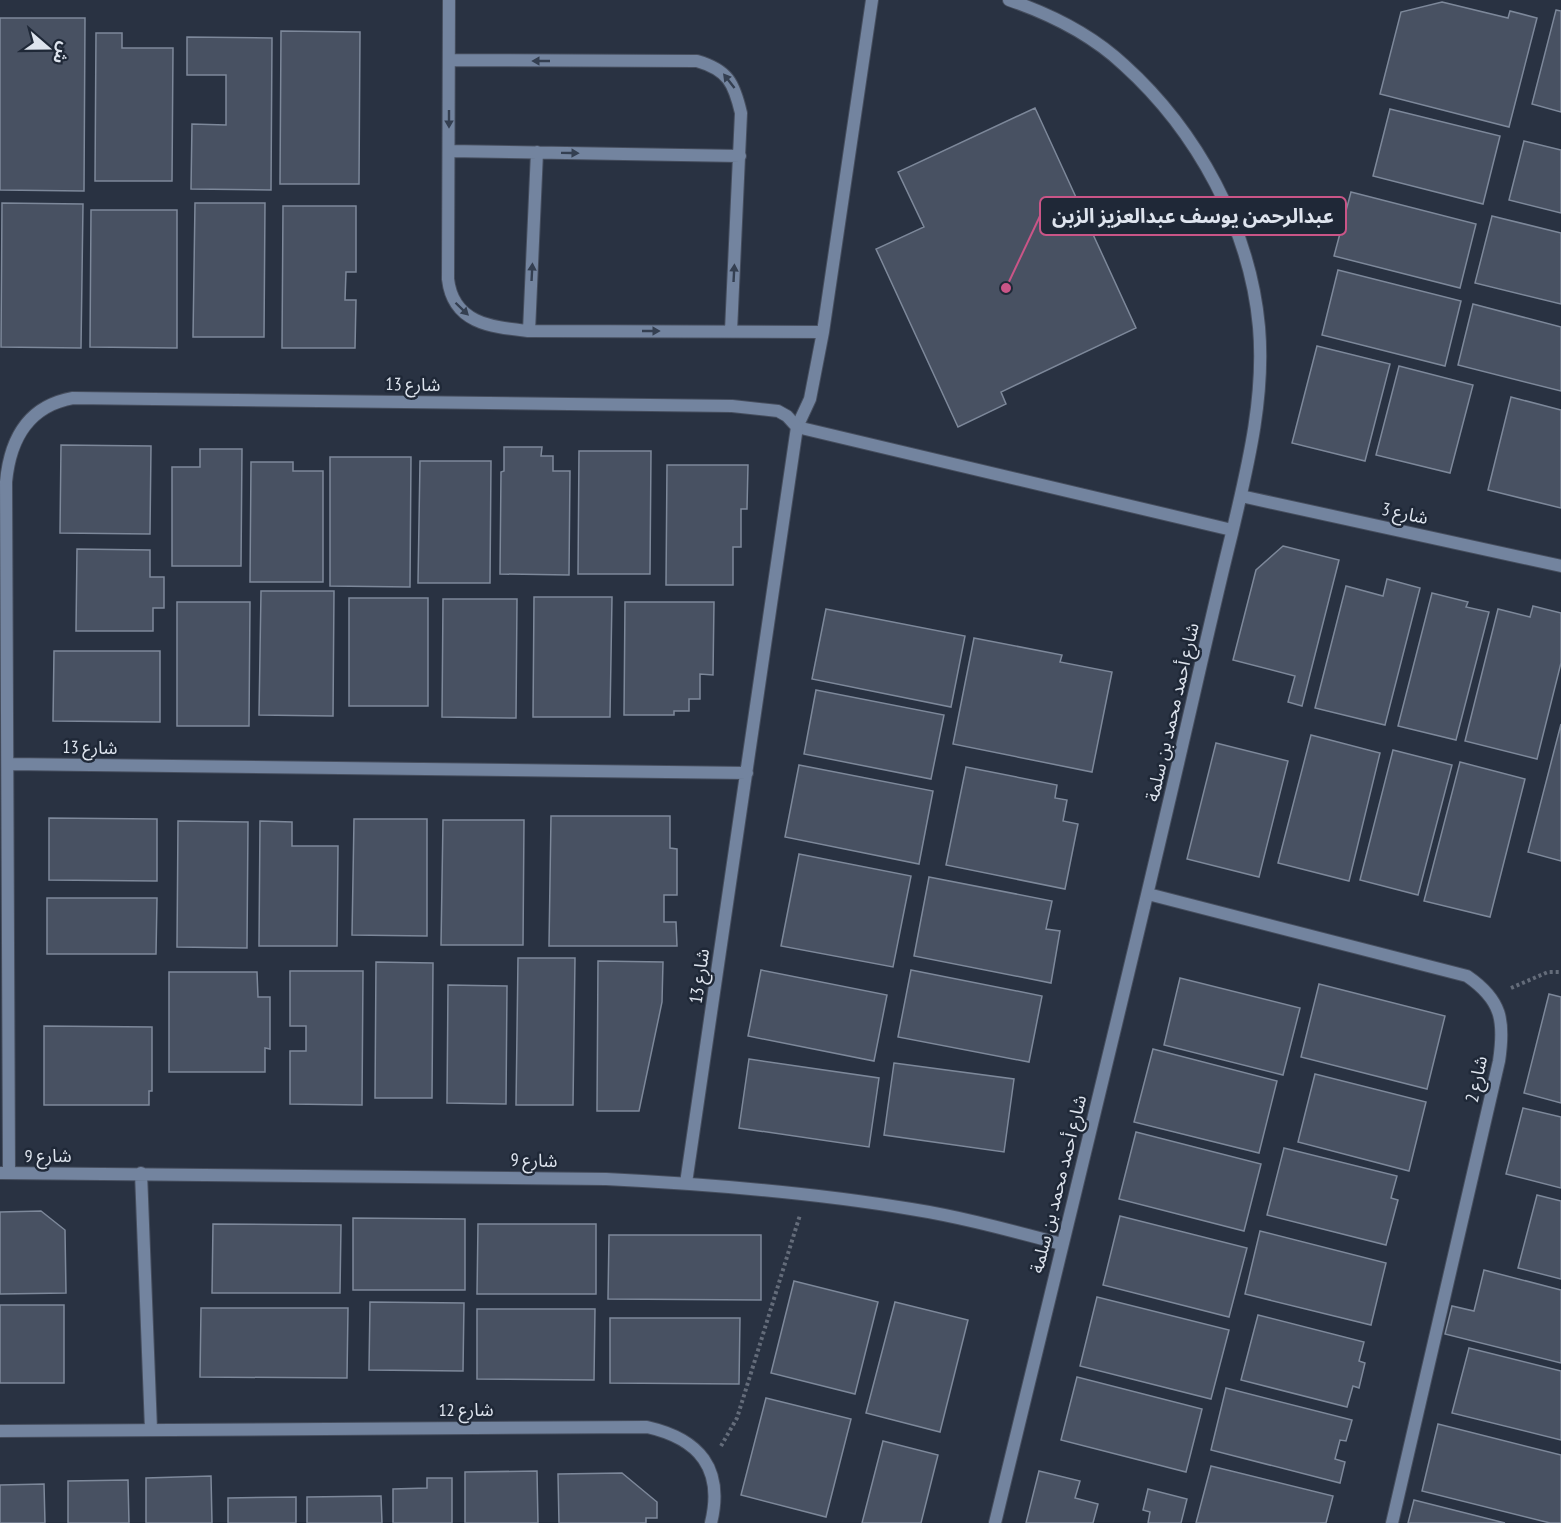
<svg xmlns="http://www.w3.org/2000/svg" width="1561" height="1523" font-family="'PT Sans Narrow','Noto Sans Arabic',sans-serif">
<rect width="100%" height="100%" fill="#293242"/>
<path fill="#485162" stroke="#7d889a" stroke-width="1.5" d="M1442,2L1508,18L1510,11L1537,18L1509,127L1380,94L1401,12Z
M1556,10L1561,11V112L1532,104Z
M0,18H85L84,191L0,190Z
M281,31L360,32L359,184H280Z
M96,33H122V48H173L172,181H95Z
M187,37L272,38L271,190L191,189L192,124L226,125V75H187Z
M1035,108L1136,328L1001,392L1006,404L958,427L876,249L924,227L898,172Z
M1390,109L1500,136L1483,204L1373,176Z
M1524,141L1561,150V213L1509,200Z
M1351,192L1476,224L1460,288L1334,256Z
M2,203L83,204L81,348L1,347Z
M195,203H265L264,337H193Z
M283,206H356V272H346L345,300H356L355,348H282Z
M91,210H177V348L90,347Z
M1492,216L1561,233V304L1475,283Z
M1338,270L1461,301L1445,366L1322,335Z
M1473,304L1561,327V391L1458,365Z
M1317,346L1390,364L1365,461L1292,443Z
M1399,366L1473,385L1450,473L1376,455Z
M1511,397L1561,410V508L1488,490Z
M61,445L151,446L150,534L60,533Z
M504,447H542L541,456H553V471H570L569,575L500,574L501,472L504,471Z
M200,449H242L241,566H172V467H200Z
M579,451H651L650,574H578Z
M330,457H411L410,587L330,586Z
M420,461H491L490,583H418Z
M251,462H293V471H323V582H250Z
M667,465H748L747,509H741V547H733V585H666Z
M1283,546L1339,560L1302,706L1288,702L1295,676L1233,660L1256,570Z
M77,549L150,550V577H164V608H153V631H76Z
M1387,579L1420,588L1385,725L1315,708L1346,586L1383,596Z
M261,591H334L333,716L259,715Z
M1432,593L1468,602L1466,607L1489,612L1456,740L1398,726Z
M534,597H612L610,717H533Z
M349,598H428V706H349Z
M443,599H517L516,718L442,717Z
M177,602H250L249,726H177Z
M625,602H714L713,675L700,674V699H689V711H674V715H624Z
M1533,606L1561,613V663L1537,759L1465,741L1498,609L1530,617Z
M826,609L965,636L951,707L812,679Z
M974,638L1062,655L1060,662L1112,672L1092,772L953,744Z
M54,651H160V722L53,721Z
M816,690L944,715L931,779L804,754Z
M1561,724V861L1528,852Z
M1311,735L1380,753L1349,881L1278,863Z
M1216,743L1288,761L1259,877L1187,859Z
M1393,750L1452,765L1418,895L1360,880Z
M1460,762L1525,779L1490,917L1424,901Z
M799,765L933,791L919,864L785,837Z
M966,767L1057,785L1055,798L1067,800L1063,821L1078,824L1065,889L946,865Z
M551,816H670V848L677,849V895H664V922H676L677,946H549Z
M49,818L157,819V881L49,880Z
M354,819H427V936L352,935Z
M443,820H524L523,945H441Z
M178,821L248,822L247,948L177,947Z
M260,821L292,822V846H338L337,946H259Z
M799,854L911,876L893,967L781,946Z
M929,877L1052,901L1046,929L1060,931L1051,983L914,956Z
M47,898H157L156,954H47Z
M518,958H575L573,1105H516Z
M598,961L663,962L662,1002L639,1111H597Z
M376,962L433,963L432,1098H375Z
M761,970L887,995L874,1061L748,1036Z
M911,970L1042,996L1029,1062L898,1037Z
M290,971H363L362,1105L290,1104V1051H306V1026H290Z
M169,972H257L258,997H270V1049L265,1048V1072H169Z
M1180,978L1300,1008L1283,1075L1164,1045Z
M1319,984L1445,1016L1427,1089L1301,1057Z
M448,985L507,986L506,1104L447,1103Z
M1549,994L1561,997V1103L1524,1093Z
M44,1026L152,1027V1091H149V1105H44Z
M1153,1049L1277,1081L1259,1153L1134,1122Z
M749,1059L879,1078L869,1147L739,1128Z
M894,1063L1014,1079L1004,1152L884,1135Z
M1315,1074L1426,1102L1409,1171L1298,1142Z
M1523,1108L1561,1117V1188L1506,1174Z
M1136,1132L1261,1164L1244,1231L1119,1199Z
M1284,1148L1397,1176L1391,1198L1398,1200L1386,1245L1267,1215Z
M1537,1195L1561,1201V1279L1518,1268Z
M41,1211L65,1230L66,1293L0,1294V1212Z
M1120,1216L1247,1248L1229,1317L1103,1285Z
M353,1218L465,1219V1290H353Z
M213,1224L341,1225L340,1293H212Z
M478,1224H596V1294H477Z
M1260,1231L1386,1263L1371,1325L1245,1294Z
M609,1235H761V1300L608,1299Z
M1484,1270L1561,1290V1363L1445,1334L1452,1306L1474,1311Z
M794,1281L878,1302L855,1394L771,1373Z
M1097,1297L1229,1330L1211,1399L1080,1366Z
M370,1302L464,1303L463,1371L369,1370Z
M895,1302L968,1320L940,1432L866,1413Z
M0,1305H64V1383H0Z
M201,1308H348L347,1378L200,1377Z
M477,1309H595L594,1380L477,1379Z
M1258,1315L1364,1342L1359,1361L1365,1363L1359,1388L1353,1386L1347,1407L1241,1380Z
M610,1318H740L739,1384L610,1383Z
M1469,1348L1561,1371V1440L1452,1413Z
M1077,1377L1202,1409L1186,1472L1061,1440Z
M1226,1388L1352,1420L1346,1441L1340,1440L1335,1459L1345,1462L1340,1483L1211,1450Z
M766,1398L851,1419L826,1517L741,1495Z
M1438,1424L1561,1455V1523H1550L1422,1491Z
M883,1441L938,1455L921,1523H862Z
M1211,1466L1333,1496L1326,1523H1196Z
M537,1471L538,1523H465V1472Z
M1039,1471L1080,1481L1075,1498L1098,1504L1093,1523H1026Z
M622,1473L657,1502V1518H646V1523H559L558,1474Z
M211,1476L212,1523H146V1478Z
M427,1478H452V1523H393V1489L427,1488Z
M128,1480L129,1523H68V1481Z
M44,1484L45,1523H0V1485Z
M1148,1489L1187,1499L1181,1523H1148L1150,1512L1143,1510Z
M381,1496L382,1523H307V1497Z
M296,1497V1523H228V1498Z
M1414,1500L1505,1523H1408Z"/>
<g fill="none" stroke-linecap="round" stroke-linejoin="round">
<g stroke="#464e5e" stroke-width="14">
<path id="lane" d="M449,0L448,279C453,324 492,327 529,331L823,332
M872,0L823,332L810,399L797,427L1232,530
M449,60L697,61C728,70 734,83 741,113L731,331
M449,151L740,156
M529,331L537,152"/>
</g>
<g stroke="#464e5e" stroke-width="14">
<path id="street" d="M1241,496L1561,566
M8,764L747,773
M1148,894L1467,976C1502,1000 1505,1021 1499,1061L1392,1523
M0,1173L606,1179C707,1184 810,1192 911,1209C962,1217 1012,1231 1062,1244
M9,1173L6,482C10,439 28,406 73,398L732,406L778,411L787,416L797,427L686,1183
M141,1173L151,1429
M0,1431L647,1427C700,1439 724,1469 711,1523
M995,1523C1061,1250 1129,977 1192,703C1205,646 1218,589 1232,533C1248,465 1265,397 1259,327C1250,228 1197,131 1124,65C1092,35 1050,14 1009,0"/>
</g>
<path stroke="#646c7a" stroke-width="4" stroke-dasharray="3 3" stroke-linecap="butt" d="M1511,988L1548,972H1561
M721,1446L737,1418L800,1215"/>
<use href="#lane" stroke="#73849f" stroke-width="12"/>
<use href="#street" stroke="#73849f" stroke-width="12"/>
</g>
<defs><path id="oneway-solid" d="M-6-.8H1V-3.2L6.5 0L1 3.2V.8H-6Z" transform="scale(1.5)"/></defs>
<g fill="#343f51">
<use href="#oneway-solid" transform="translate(541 61) rotate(-180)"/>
<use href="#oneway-solid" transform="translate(729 81) rotate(-128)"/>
<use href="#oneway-solid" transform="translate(449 119) rotate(90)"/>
<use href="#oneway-solid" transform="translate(570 153) rotate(1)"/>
<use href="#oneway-solid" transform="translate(532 272) rotate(-87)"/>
<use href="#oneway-solid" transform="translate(734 273) rotate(-87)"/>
<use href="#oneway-solid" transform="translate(462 309) rotate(44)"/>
<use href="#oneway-solid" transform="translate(651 331)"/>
</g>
<g text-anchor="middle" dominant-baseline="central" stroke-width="5" stroke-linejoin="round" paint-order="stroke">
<g font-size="18" fill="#dee4ee" stroke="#1f2837">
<text transform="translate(413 384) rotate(1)">شارع 13</text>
<text transform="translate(1405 513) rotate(12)">شارع 3</text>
<text transform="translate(1172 712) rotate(-77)">شارع أحمد محمد بن سلمة</text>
<text transform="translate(90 747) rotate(1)">شارع 13</text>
<text transform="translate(699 976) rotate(-82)">شارع 13</text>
<text transform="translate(1476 1079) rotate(-78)">شارع 2</text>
<text x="48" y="1155">شارع 9</text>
<text transform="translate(534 1160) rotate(1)">شارع 9</text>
<text transform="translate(1058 1184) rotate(-76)">شارع أحمد محمد بن سلمة</text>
<text x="466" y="1409">شارع 12</text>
</g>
</g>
<path fill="none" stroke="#ca5587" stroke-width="2" d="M1006 288L1040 216"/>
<circle fill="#ca5587" stroke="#1f2837" stroke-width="2" cx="1006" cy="288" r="6"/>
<rect fill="#1f2837" stroke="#ca5587" stroke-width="2" x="1040" y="197" width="306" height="38" rx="6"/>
<g font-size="20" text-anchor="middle" font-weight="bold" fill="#dee4ee">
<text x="1193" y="223">عبدالرحمن يوسف عبدالعزيز الزبن</text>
</g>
<g transform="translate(48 48) rotate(110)" stroke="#1f2837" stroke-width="4.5" paint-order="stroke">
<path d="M0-4.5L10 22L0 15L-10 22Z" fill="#dee4ee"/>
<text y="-9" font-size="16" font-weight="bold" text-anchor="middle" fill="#dee4ee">ش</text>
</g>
</svg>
